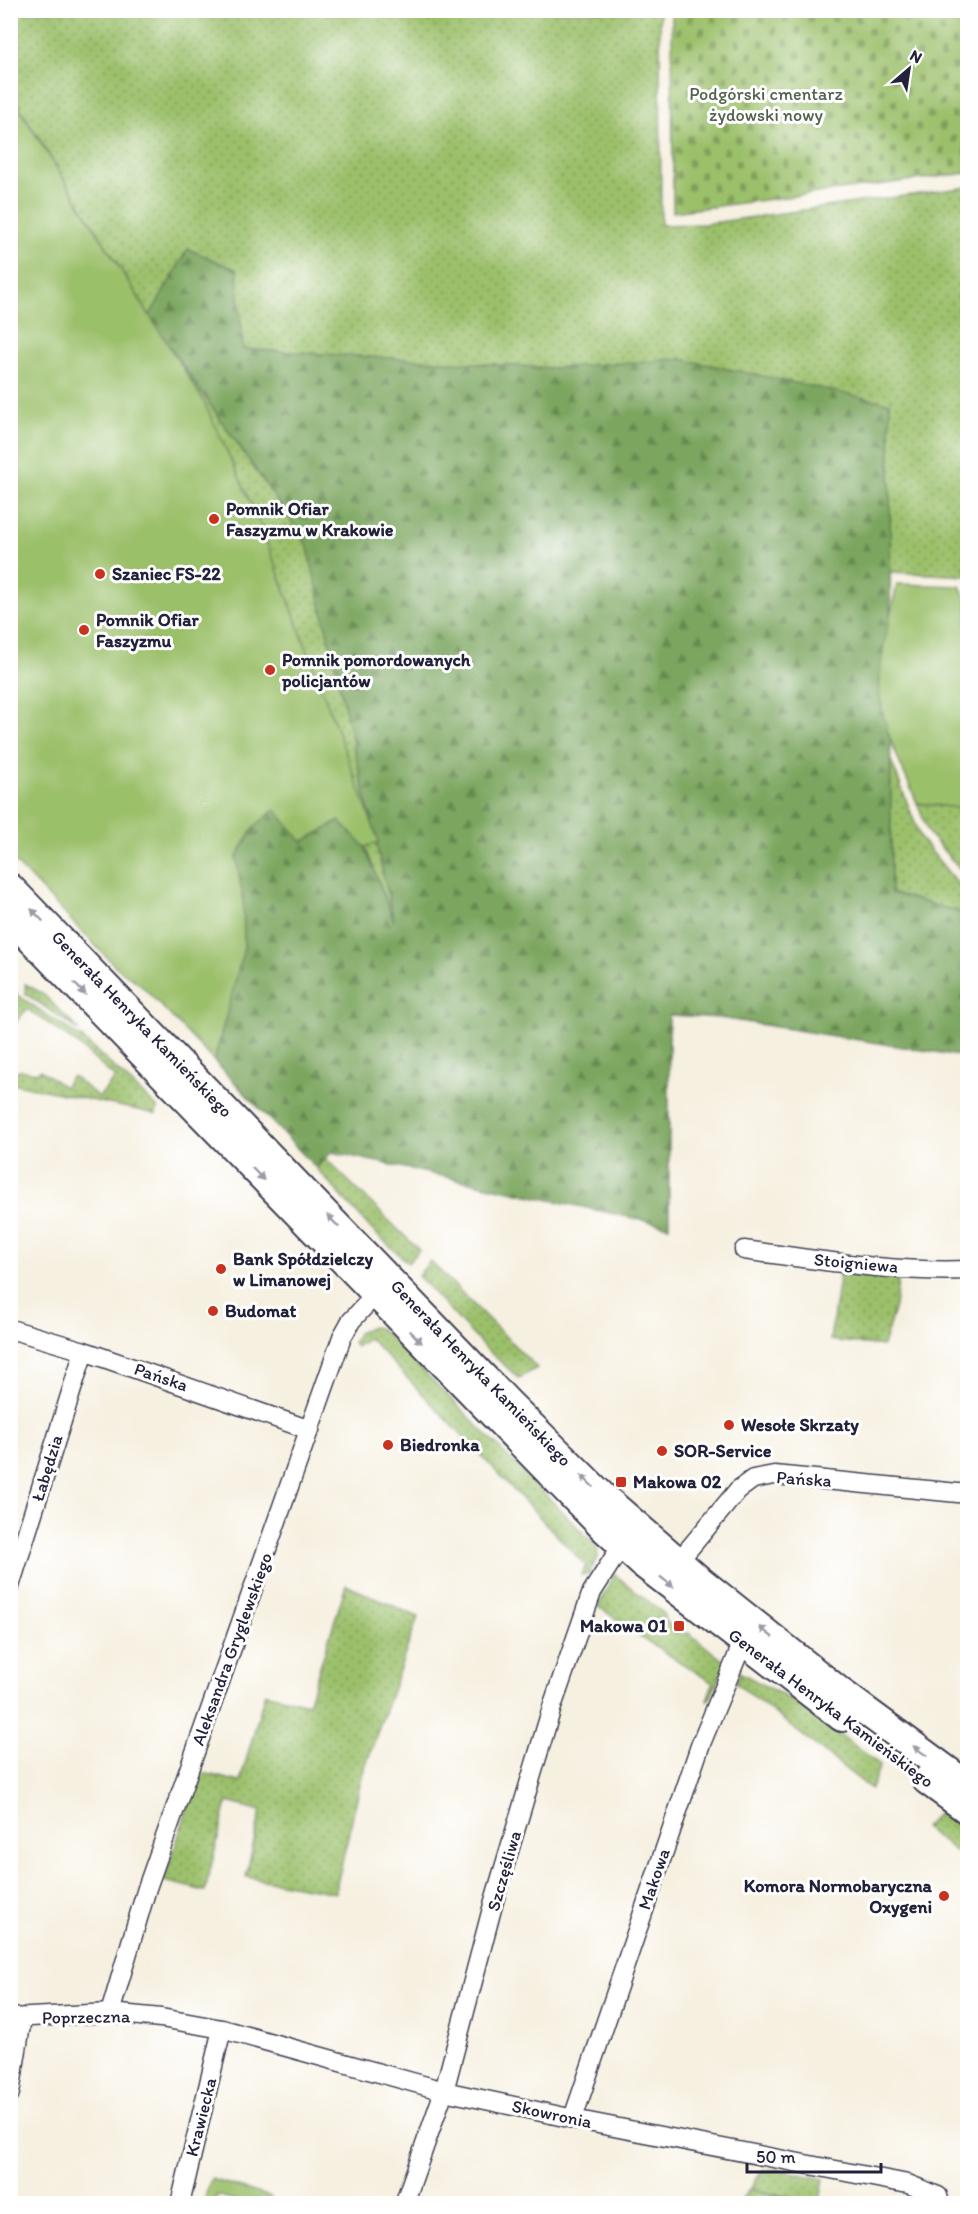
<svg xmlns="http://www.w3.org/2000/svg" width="978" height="2214" font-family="Itim,sans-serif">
<defs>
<pattern id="grass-dots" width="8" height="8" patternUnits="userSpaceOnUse" patternTransform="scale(1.5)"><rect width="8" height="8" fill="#9bc06b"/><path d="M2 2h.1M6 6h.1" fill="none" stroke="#7e9c59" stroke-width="1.8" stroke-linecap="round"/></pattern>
<pattern id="forest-firs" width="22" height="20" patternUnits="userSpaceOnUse" patternTransform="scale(1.5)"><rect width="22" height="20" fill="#7ca65f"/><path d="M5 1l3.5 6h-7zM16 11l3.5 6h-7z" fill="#658750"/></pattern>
<pattern id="cemetery-stones" width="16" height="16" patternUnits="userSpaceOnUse" patternTransform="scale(1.5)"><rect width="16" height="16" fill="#9bc06b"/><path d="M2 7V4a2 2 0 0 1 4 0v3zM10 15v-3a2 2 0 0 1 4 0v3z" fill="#7e9c59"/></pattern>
</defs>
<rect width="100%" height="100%" fill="#fff"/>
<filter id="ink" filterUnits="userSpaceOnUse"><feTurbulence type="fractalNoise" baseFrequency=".0167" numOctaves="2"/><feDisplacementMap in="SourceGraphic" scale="12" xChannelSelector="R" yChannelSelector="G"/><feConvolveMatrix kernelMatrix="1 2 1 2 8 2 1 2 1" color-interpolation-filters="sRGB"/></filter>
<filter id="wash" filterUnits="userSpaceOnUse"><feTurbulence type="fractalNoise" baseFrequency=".008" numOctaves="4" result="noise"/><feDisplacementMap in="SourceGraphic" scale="24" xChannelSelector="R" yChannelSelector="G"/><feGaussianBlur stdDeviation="1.35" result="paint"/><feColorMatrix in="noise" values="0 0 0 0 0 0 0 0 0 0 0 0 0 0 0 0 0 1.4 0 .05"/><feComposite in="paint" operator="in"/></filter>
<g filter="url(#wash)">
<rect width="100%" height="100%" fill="#f6f0e0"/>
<path fill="url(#grass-dots)" stroke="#5e7153" stroke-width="1.5" d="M11,11H660L661,225L704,224L967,187V576L872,571L886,747L921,839L967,895V914L891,894L395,927L365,847L379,842L257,516L203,400L11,94Z
M917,803L967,809V877L929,834Z
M25,984L42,993L80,1031L26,994Z
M10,990L83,1039L157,1107L156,1114L11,1083V1073L20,1070L36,1073L40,1070L64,1087L72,1076L99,1097L115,1078L76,1043L27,1009L14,1024L11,1023Z
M325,1158L419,1250L408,1263L372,1230L316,1168Z
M430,1261L537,1368L519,1378L485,1348L418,1276Z
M840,1271L887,1275L898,1281L895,1306L883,1346L830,1340Z
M372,1327L379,1328L389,1336L597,1547L598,1556L588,1575H581L586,1566L369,1338L356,1347L353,1343L358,1333Z
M614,1574L663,1613L665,1621L680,1634L689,1633L726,1663L710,1699L707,1700L713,1683L647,1641L598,1606Z
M346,1585L418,1617L362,1776L335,1893L246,1877L261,1811L227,1802L205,1891L164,1881L199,1772L240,1782L265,1693L308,1704Z
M739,1672L801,1705L880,1765L871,1789L736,1683Z
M939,1812L967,1832V1860L924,1828Z
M777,2169L824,2179L819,2203L756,2190L752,2186L763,2170Z
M750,2188L755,2191L810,2203H739Z"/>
<path fill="url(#forest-firs)" stroke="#4f644d" stroke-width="1.5" d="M188,249L237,270L243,349L551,368L681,359L890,403L891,893L967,914V1057L720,1018L669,1015V1226L332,1152L316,1168L214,1061L244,948L243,899L236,858L254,827L275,809L339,821L365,847L394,921L307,544L149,317Z"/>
<path fill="url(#cemetery-stones)" stroke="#5e7153" stroke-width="1.5" d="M672,11H967V173L673,212Z"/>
<path fill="#9bc06b" stroke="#5e7153" stroke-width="1.5" d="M10,94L203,400L257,516L379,842L365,847L339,821L302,842L275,809L254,827L236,858L243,899L244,948L214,1061L141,985L115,966L11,858Z
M897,584L960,586L967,601V809L917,803C903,768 883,732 880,694C878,659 890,619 897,584Z
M211,2179L271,2197L269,2203H244L217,2195L214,2203H203Z"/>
</g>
<g filter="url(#ink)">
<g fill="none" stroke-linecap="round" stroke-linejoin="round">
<g stroke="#424154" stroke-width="21">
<path id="street" d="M744,1250C817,1260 894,1273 968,1270
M10,1329L84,1351L310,1430
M678,1562L738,1490L753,1479L774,1475L968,1494
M10,1586L84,1351
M110,2013L147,1888L342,1337L351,1321L375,1295
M10,2018L110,2013L161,2018L222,2029L444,2091L583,2121L908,2184L938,2196L940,2204
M10,2093L22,2019
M573,2118L700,1746L743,1642
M180,2204L222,2029
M404,2204L444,2091L494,1901L553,1704L592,1592L622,1545"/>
</g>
<g stroke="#424154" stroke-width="32">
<path id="primary" d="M10,888L508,1403L601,1495L698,1579L840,1692L968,1786
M10,917L604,1528L641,1562L842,1717
M927,1780L968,1810"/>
</g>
<use href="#street" stroke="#fff" stroke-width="18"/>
<use href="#primary" stroke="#fff" stroke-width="28"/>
</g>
<defs><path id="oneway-solid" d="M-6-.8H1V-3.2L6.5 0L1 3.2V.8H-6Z" transform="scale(1.5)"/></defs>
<g fill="#9c9ca7">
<use href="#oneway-solid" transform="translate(37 915) rotate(-134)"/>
<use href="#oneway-solid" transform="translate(80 989) rotate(46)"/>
<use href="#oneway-solid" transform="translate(258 1174) rotate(46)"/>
<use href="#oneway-solid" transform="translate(333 1221) rotate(-134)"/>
<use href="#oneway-solid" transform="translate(416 1337) rotate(46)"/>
<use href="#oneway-solid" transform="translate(587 1481) rotate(-136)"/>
<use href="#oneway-solid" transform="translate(667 1582) rotate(38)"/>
<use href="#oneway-solid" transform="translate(766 1632) rotate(-142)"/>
<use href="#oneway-solid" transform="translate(920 1751) rotate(-144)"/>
</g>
</g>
<g fill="#c8321e" stroke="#fff" stroke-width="2">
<circle cx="214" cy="519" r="6"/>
<circle cx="100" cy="574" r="6"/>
<circle cx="84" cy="630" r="6"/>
<circle cx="270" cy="670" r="6"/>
<circle cx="221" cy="1269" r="6"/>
<circle cx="213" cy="1311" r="6"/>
<circle cx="729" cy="1425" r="6"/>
<circle cx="388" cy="1445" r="6"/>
<circle cx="662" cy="1451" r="6"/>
<rect x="615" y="1476" width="12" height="12" rx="3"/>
<rect x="673" y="1620" width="12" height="12" rx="3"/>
<circle cx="944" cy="1896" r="6"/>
</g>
<g text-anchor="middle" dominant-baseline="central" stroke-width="6" stroke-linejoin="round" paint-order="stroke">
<g font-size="18" fill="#52614e" stroke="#fff">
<text x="766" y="94">Podgórski cmentarz<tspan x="766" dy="21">żydowski nowy</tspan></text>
</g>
<g font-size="18" font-weight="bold" fill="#22223b" stroke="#fff" text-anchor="start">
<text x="226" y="509">Pomnik Ofiar<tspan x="226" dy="21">Faszyzmu w Krakowie</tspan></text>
<text x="112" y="574">Szaniec FS-22</text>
<text x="96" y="620">Pomnik Ofiar<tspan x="96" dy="21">Faszyzmu</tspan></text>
<text x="282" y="660">Pomnik pomordowanych<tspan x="282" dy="21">policjantów</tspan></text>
<text x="233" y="1259">Bank Spółdzielczy<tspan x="233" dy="21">w Limanowej</tspan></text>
<text x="225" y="1311">Budomat</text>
<text x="741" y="1425">Wesołe Skrzaty</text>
<text x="400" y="1445">Biedronka</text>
<text x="674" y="1451">SOR-Service</text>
<text x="633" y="1482">Makowa 02</text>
<text x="667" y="1626" text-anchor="end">Makowa 01</text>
<text x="932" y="1886" text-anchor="end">Komora Normobaryczna<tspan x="932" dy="21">Oxygeni</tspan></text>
</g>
<g font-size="18" fill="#22223b" stroke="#fff">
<text transform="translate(142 1024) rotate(46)">Generała Henryka Kamieńskiego</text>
<text transform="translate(856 1263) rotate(5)">Stoigniewa</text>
<text transform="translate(481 1373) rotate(46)">Generała Henryka Kamieńskiego</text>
<text transform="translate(161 1377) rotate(19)">Pańska</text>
<text transform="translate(47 1468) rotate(-73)">Łabędzia</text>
<text transform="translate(804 1479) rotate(4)">Pańska</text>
<text transform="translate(232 1649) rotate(-70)">Aleksandra Gryglewskiego</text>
<text transform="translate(831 1708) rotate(37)">Generała Henryka Kamieńskiego</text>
<text transform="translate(504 1871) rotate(-74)">Szczęśliwa</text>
<text transform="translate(654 1879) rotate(-71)">Makowa</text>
<text transform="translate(86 2017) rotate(-1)">Poprzeczna</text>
<text transform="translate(552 2114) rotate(12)">Skowronia</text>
<text transform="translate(201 2117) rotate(-76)">Krawiecka</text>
</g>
</g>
<rect width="978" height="2214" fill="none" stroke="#fff" stroke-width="36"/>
<g transform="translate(909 69) rotate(29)" stroke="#ffffff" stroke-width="4.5" paint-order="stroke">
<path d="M0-4.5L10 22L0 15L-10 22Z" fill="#22223b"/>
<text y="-9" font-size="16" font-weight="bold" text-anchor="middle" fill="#22223b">N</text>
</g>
<path d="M747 2163v9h134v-9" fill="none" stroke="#22223b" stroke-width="3"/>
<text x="756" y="2163" font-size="18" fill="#22223b" stroke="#ffffff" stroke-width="4.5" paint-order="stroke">50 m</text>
</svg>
